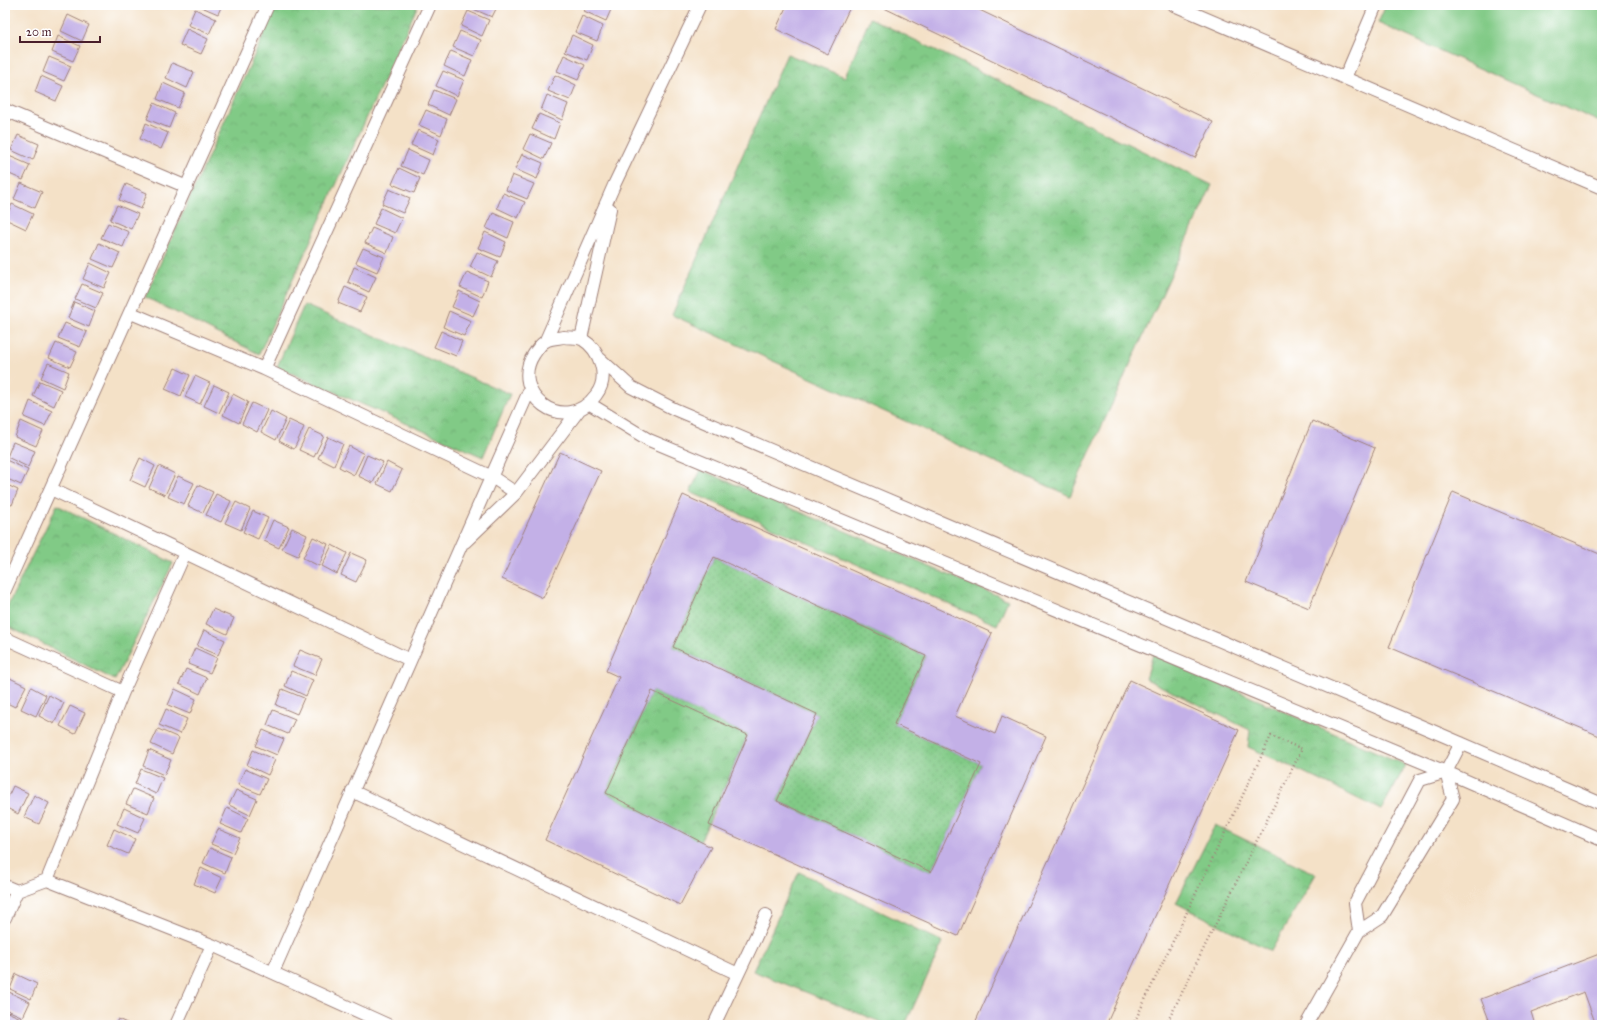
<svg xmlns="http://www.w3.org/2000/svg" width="1607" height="1030" font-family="'IM FELL Great Primer',serif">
<defs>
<pattern id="grass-dots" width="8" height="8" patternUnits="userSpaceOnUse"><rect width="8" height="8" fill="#81ca86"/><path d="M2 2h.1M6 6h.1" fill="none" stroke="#71ad74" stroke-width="1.8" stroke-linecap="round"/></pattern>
<pattern id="park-crowns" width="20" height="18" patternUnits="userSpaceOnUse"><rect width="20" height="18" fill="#81ca86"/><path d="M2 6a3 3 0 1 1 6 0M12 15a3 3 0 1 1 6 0" fill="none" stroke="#71ad74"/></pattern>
</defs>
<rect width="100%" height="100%" fill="#fff"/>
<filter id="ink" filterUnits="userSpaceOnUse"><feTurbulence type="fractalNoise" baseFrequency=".025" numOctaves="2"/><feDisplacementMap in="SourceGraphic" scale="8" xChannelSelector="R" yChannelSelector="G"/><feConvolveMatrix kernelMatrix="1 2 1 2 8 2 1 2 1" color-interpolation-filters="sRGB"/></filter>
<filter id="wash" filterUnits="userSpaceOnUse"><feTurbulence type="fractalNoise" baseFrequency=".012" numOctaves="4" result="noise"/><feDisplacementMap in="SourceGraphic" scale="16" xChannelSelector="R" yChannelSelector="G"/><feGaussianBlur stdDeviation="0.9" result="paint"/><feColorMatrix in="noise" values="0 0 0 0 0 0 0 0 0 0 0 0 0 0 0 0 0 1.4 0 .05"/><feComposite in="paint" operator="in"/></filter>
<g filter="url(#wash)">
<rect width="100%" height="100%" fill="#f4e1c7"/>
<path fill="url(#grass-dots)" stroke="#667458" d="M714,557L926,656L894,724L981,764L931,872L777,801L817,714L673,647Z"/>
<path fill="url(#park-crowns)" stroke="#667458" d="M277,5H418L259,354L145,297Z
M870,18L1212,185L1070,496L672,315L787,54L845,77Z
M304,305L510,394L483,457L277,367Z
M701,470L1008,600L997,625L690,492Z
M57,505L173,563L115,680L5,625V611Z
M1153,654L1406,765L1381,810L1301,771L1248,747L1250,730L1146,679Z
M652,691L748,735L700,842L606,793Z
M1215,825L1316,874L1271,951L1176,903Z
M799,872L943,942L905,1025H888L753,971Z"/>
<path fill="#81ca86" stroke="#667458" d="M1386,5H1602V123L1378,23Z"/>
<g id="blocks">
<path fill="#c3b0e7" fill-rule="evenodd" d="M197,5H222L218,14Z
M472,5H498L492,17L471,8Z
M587,5H613L606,21L584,11Z
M787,5H851L828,54L776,29Z
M878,5H969L1213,122L1195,158Z
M195,9L216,19L209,34L188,25Z
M468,11L489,20L482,36L461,26Z
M68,15L89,25L82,41L61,31Z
M582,16L603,26L597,41L575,32Z
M187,29L208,39L201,54L180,45Z
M460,31L481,40L474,56L453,47Z
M572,35L593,45L587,60L565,51Z
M58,36L80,46L73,61L52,52Z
M451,51L472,60L465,76L444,66Z
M564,55L585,65L578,80L557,71Z
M49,57L71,66L64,81L43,72Z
M172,63L194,72L187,88L166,78Z
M443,71L464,80L457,96L436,86Z
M555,75L576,85L570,100L548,91Z
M41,76L63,86L56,101L35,92Z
M163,83L185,93L178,108L157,99Z
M434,90L456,99L449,115L428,105Z
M547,95L568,104L562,120L541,110Z
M154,103L175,113L169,128L147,119Z
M426,110L447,119L441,135L419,125Z
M539,114L560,123L554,139L532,129Z
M146,123L168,133L161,149L140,139Z
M418,130L439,139L433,155L411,145Z
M530,134L551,143L544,159L523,149Z
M18,135L39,144L33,160L11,150Z
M408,150L429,160L423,175L401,166Z
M522,154L543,163L537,179L515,169Z
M9,156L30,165L23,180L5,172V164Z
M399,168L420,178L414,193L392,184Z
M512,175L534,184L527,199L506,190Z
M21,183L42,192L35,208L14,199Z
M126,184L147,193L141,209L119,200Z
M389,189L410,198L403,213L382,204Z
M503,193L525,202L518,218L497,208Z
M12,204L33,214L26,229L5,219Z
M117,205L138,214L131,229L110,220Z
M381,208L402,218L395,233L374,224Z
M493,213L514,222L508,238L486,228Z
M108,223L129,232L123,247L101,238Z
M372,228L393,237L387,253L365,243Z
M485,232L506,242L500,257L478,248Z
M99,243L120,253L113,268L92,259Z
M363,248L384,257L377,272L356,263Z
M477,252L498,261L491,277L470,267Z
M90,263L111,273L104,288L83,279Z
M354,267L376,277L369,292L348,282Z
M467,272L488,281L482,297L460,287Z
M82,284L103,293L96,308L75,299Z
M345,287L367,297L360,312L338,303Z
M459,291L480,301L473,316L452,307Z
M74,302L95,311L89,327L68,318Z
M449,311L471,321L464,336L443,327Z
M65,323L87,332L80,347L58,338Z
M441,331L462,341L456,356L434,347Z
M56,343L77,352L70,367L49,358Z
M48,363L69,372L63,388L41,378Z
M175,368L190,375L181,396L165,389Z
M195,376L210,383L200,404L185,397Z
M40,381L61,390L54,406L33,396Z
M214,385L229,392L219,413L204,406Z
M233,394L248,402L239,423L223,415Z
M30,401L52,411L45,426L24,417Z
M252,403L267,410L257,432L242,424Z
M271,411L286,419L276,440L261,432Z
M289,420L304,427L294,449L279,441Z
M21,421L43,431L36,446L15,437Z
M1312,421L1375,448L1309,608L1246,582Z
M309,429L324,436L314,457L299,450Z
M328,437L343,444L334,466L318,458Z
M13,442L35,451L28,467L7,457Z
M349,446L364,454L354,475L339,467Z
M560,452L601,471L543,598L502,579Z
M367,455L383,462L373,483L358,476Z
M140,458L155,466L145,487L130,480Z
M6,460L28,470L21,485L5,478Z
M387,462L402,470L392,491L377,484Z
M159,466L175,474L165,495L149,488Z
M178,476L194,483L184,504L168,497Z
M5,484L18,490L12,505L5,503Z
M198,485L213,492L203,513L188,506Z
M1453,492L1602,555V737L1389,647Z
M216,494L231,501L221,522L206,515Z
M683,495L992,633L955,716L995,734L1002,716L1046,736L958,936L709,825L748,735L652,691L606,793L711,847L680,905L545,840L619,677L606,671ZM714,557L926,656L894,724L981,764L931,872L777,801L817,714L673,647Z
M236,502L250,509L241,530L225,523Z
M253,511L268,518L258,539L243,532Z
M273,520L289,527L279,548L264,541Z
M292,528L307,535L298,556L282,549Z
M313,537L328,544L319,566L303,558Z
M332,545L347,553L337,574L322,566Z
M351,553L367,560L356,582L341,575Z
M213,609L234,618L227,634L206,624Z
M204,630L225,640L218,655L197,646Z
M195,648L217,658L210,673L188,664Z
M300,650L322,659L315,675L293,666Z
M186,669L207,678L200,694L179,684Z
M291,671L313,680L306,696L285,686Z
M10,678L26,686L15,707L5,702V689Z
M1130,680L1239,730L1106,1025H974Z
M31,687L46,695L36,716L21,709Z
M175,689L196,699L190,714L168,705Z
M282,689L304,698L297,714L276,705Z
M49,695L64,703L54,724L39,716Z
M70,706L85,713L75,734L60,726Z
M166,709L187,719L180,734L159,725Z
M273,710L295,719L288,734L267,725Z
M158,729L179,738L172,754L151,744Z
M263,730L284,739L277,755L256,746Z
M149,750L171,760L164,775L143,766Z
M253,750L275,760L268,775L247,765Z
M141,769L163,778L156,794L135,784Z
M245,769L267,779L260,794L238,785Z
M13,786L28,793L18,814L5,807V803Z
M133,789L154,798L148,813L126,804Z
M236,790L257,799L250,815L229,805Z
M34,795L49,803L39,824L24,817Z
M124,808L145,818L138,833L117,824Z
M227,808L248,818L241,833L220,824Z
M114,829L135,839L128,854L107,845Z
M218,829L240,838L233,853L211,844Z
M210,848L231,857L225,873L203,863Z
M201,868L222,878L215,893L194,884Z
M1602,953V1025H1596L1584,992L1531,1012L1535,1025H1491L1481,999Z
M16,974L37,984L31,999L10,989Z
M9,992L30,1002L23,1017L5,1009V1001Z
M5,1011L23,1019L21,1025H5Z
M118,1019L131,1025H115Z"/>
</g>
</g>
<g filter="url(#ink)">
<use href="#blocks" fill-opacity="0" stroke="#9f8079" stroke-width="1"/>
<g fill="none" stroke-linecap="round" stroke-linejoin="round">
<g stroke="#9f8079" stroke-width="14">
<path id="lane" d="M1174,5L1602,188
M1345,78L1376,5
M5,110L187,187
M131,313L264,369L492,477L516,493
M564,337C569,338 578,337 582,339C600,350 610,377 596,395C564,438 508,393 534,354C537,350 541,343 546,341C550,338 559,338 564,337Z
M581,339L610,209
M546,340L615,183L700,5
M600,359L631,387L674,409L1442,735L1602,804
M264,369L430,5
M590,404L649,440L1446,772L1602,840
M51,489L410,660
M465,542L516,493L579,410
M5,590L268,5
M5,638L123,692
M352,791L738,974
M47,880L123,692L185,553
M5,886L17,891L47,880L212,945L388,1025
M5,918L17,891
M1359,931L1355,903L1420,780L1446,772
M273,972L530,389
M176,1025L212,945
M714,1025L766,915
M1306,1025L1359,931L1382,916L1453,799L1446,772L1461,743"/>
</g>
<path stroke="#9f8079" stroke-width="2.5" stroke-dasharray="1 3" stroke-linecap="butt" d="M1133,1025L1271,736L1302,749L1166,1025"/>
<use href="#lane" stroke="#fff" stroke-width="12"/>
</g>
</g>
<rect width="1607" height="1030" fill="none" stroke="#fff" stroke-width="20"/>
<path d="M20 36v6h80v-6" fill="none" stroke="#4a1f2b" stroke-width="2"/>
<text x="26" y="36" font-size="12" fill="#4a1f2b" stroke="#ffffff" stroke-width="3" paint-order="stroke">20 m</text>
</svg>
